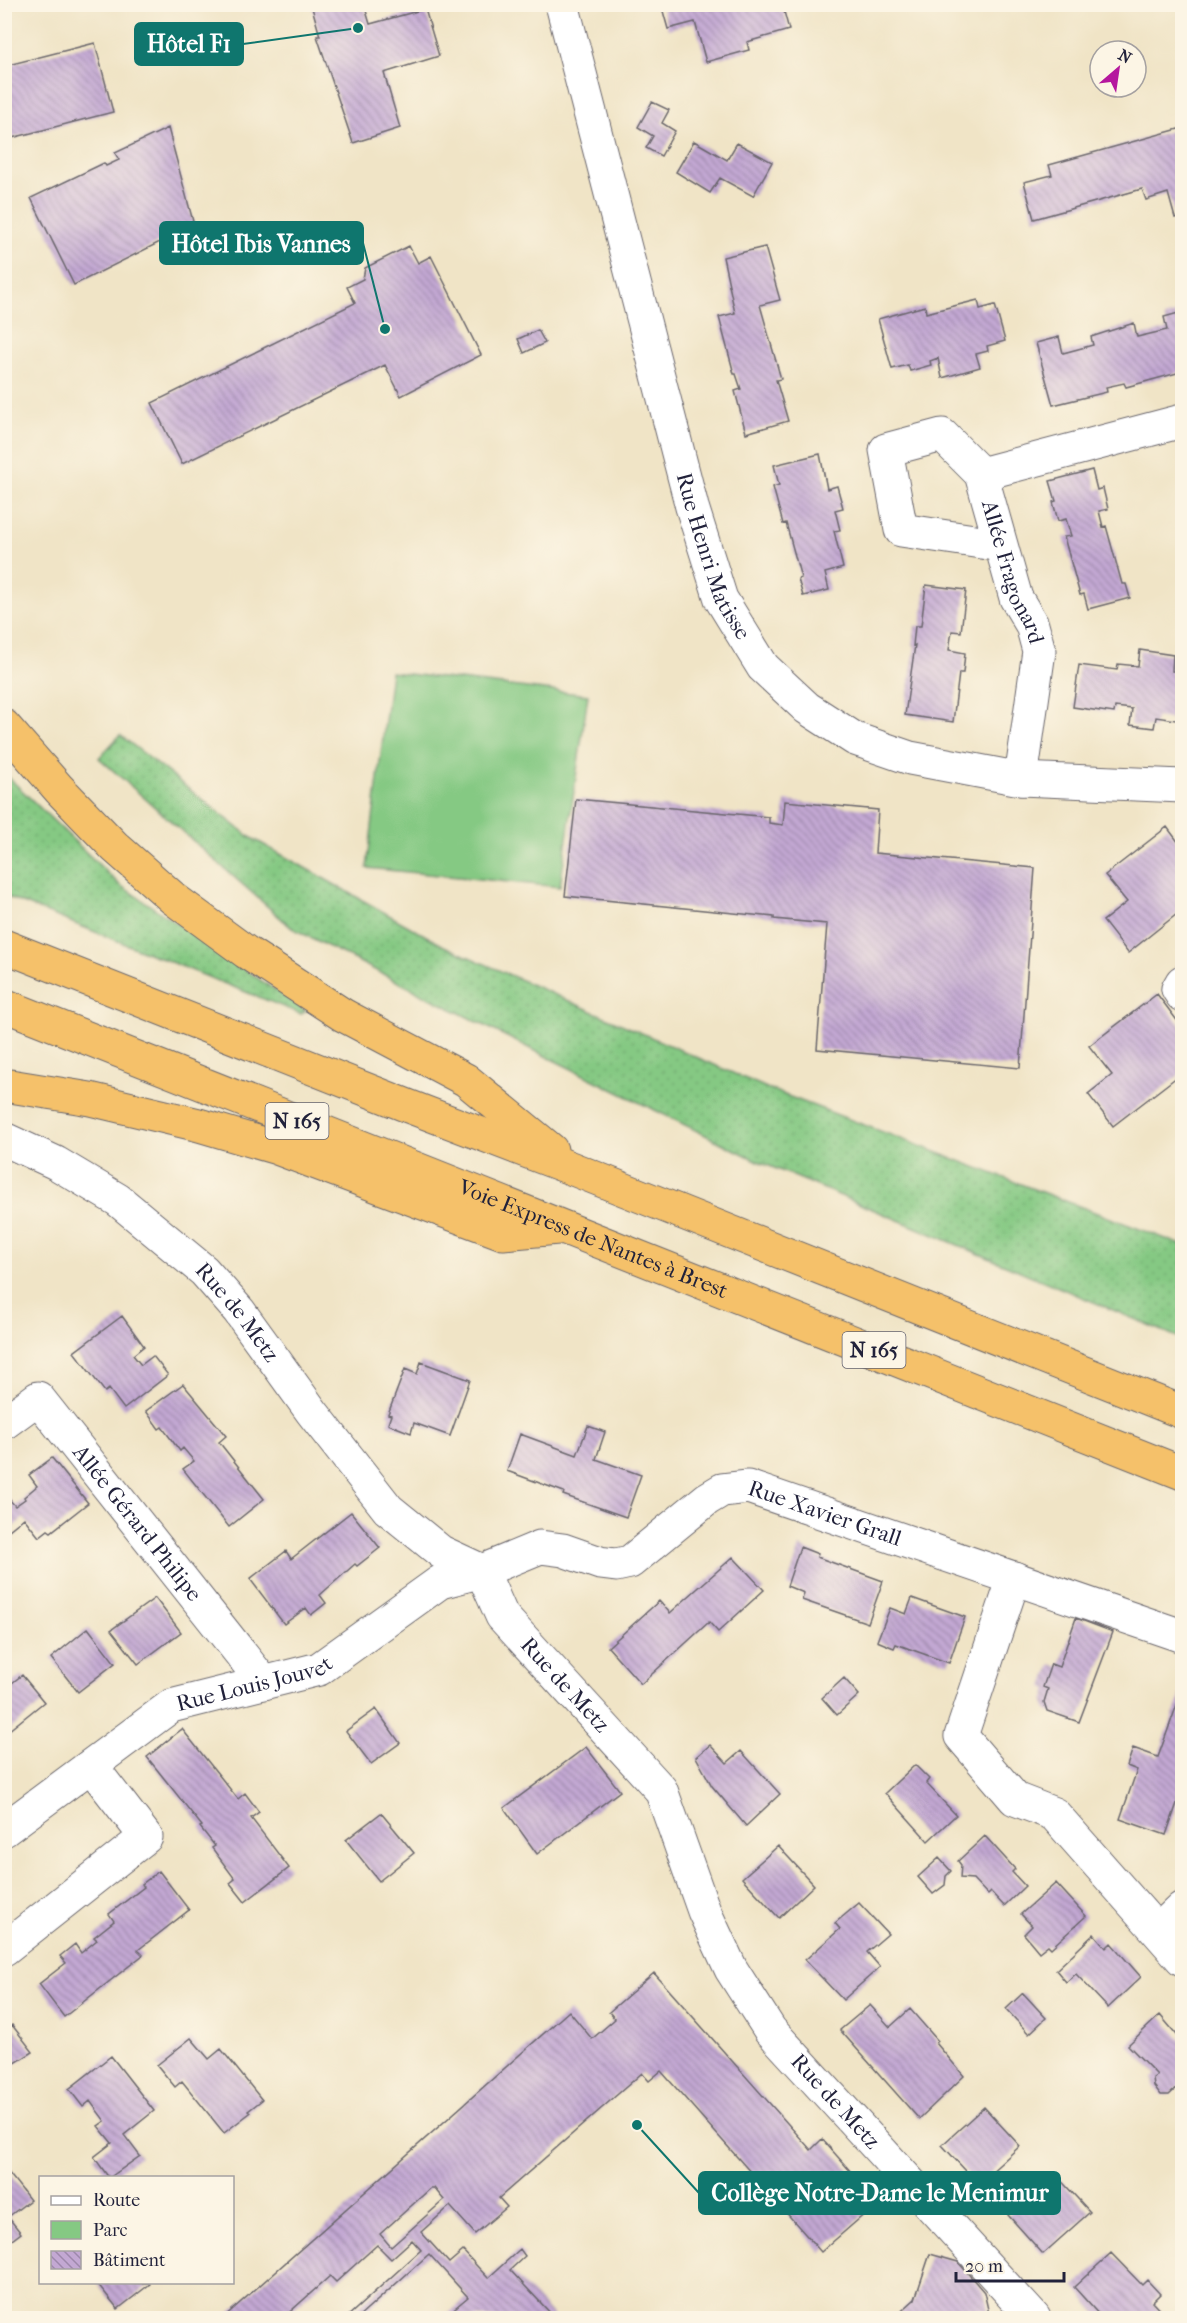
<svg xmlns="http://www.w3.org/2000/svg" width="1187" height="2323" font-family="'IM FELL French Canon',serif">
<defs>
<pattern id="grass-dots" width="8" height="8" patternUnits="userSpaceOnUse" patternTransform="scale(1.5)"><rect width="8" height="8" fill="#85c983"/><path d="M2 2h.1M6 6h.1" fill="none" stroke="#73ac72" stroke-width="1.8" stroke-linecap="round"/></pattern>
<pattern id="building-back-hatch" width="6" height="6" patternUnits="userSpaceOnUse" patternTransform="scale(1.5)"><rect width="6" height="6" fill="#c3a8d3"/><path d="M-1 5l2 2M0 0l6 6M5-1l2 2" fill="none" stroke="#9e88ac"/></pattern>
</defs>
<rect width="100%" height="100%" fill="#fcf5e5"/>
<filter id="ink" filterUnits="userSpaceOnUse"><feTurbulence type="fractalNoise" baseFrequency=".0167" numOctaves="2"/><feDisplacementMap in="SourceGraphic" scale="12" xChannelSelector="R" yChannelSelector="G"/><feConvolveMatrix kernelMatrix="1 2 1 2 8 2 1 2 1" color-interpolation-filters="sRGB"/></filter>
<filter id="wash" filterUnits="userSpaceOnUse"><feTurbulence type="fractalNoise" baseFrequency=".008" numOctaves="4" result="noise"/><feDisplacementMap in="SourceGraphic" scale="24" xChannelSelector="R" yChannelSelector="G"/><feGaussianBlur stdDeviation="1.35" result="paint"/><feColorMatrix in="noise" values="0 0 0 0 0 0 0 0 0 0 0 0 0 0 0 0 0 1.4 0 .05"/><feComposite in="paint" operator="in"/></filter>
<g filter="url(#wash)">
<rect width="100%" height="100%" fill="#f0e4c6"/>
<path fill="url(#grass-dots)" stroke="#54765f" stroke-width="1.5" d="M120,735L250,837L444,946L769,1089L1182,1245V1339L760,1162L509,1038L292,928L99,758Z
M4,773L120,885L306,1011L301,1014L5,896Z"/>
<path fill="#85c983" stroke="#54765f" stroke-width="1.5" d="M391,672L588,695L560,887L367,868Z"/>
<g id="blocks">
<path fill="url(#building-back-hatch)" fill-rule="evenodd" d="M311,4H364L370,24L425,9L439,56L384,73L400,128L353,143L317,36H320Z
M661,4H782L789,30L747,42L749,50L706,62L695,22L668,29Z
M95,43L113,112L4,140V66Z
M652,102L669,110L662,123L675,131L661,156L646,148L653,136L638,127Z
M168,128L194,225L74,285L31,198L104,163L106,166L119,160L115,153Z
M1182,128V216L1175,218L1168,193L1146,200L1142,189L1034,219L1024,182L1052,175L1049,165Z
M694,141L727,160L737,143L772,162L753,196L720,178L710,193L676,172Z
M409,246L418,263L431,256L481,355L401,396L385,365L182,464L152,403L355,303L347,287L363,279L365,268Z
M765,247L780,300L760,305L781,379L776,380L788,421L746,433L735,391L741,389L736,374H734L719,317L735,313L723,257Z
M978,300L980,309L995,305L1005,341L987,346L988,351L976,354L980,367L942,378L938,358L930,361L931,365L910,371L908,365L892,369L878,319L925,306L926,313Z
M1182,312L1181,372L1126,387L1124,383L1106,387L1107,392L1053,405L1036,343L1059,337L1063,353L1093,345L1091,337L1134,323L1137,337L1167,330L1164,317Z
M538,330L545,343L524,353L518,339Z
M820,454L827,489L837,486L843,508L835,510L840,530L834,531L843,568L825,573L829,590L803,596L798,579L801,578L786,523L783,524L773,487L779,485L774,465Z
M1092,470L1097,490L1103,488L1108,509L1099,511L1103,527L1106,526L1122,584H1126L1130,598L1088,609L1084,594L1080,595L1064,537L1071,536L1066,519L1058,521L1053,502L1056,501L1050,481Z
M926,585L966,590L961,632L952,631L949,650L965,653L963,673H959L953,722L905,715L915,645L913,646L915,626H921Z
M1140,650L1173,655L1172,671L1182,672V721L1156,717L1154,728L1130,725L1132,709L1115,707L1114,713L1073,707L1079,665L1117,670L1118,664L1138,666Z
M576,799L769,817V823L783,825L785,801L878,810L875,853L1035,868L1020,1068L817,1049L827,924L774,919V917L565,896Z
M1167,827L1182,847V910L1128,953L1103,921L1127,902L1105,875Z
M1157,994L1182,1027V1073L1113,1126L1088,1094L1112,1075L1089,1046Z
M122,1316L144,1346L133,1355L141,1365L153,1356L168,1375L124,1409L109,1389L105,1392L74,1352Z
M421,1362L470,1380L450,1436L414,1423L411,1433L388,1424L391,1415L388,1414L405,1369L417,1374Z
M183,1384L226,1436L219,1442L264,1499L229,1527L183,1469L194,1461L183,1448L180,1451L162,1427L159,1429L146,1411Z
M588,1426L605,1432L596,1459L641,1475L626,1517L563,1495L564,1492L507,1471L520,1434L577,1455Z
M52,1458L88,1503L51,1532L48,1530L39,1537L24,1518L9,1530L4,1527V1493L15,1506L25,1499L24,1497L37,1486L29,1475Z
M351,1512L380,1548L357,1566L355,1564L320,1595L326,1603L311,1615L306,1608L284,1624L250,1579L286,1551L291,1559Z
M800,1547L818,1554L817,1557L883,1581L868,1623L802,1600L804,1593L787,1586Z
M733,1557L764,1590L718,1632L709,1622L641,1684L608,1647L659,1601L670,1613Z
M155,1598L181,1632L138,1664L111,1630Z
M912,1598L965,1617L949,1663L896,1644L894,1648L877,1641L890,1608L906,1614Z
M1076,1618L1113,1632L1079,1722L1047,1711L1044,1702L1048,1689L1043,1687L1051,1664L1059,1667Z
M88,1628L115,1663L78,1692L51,1658Z
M4,1674L12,1683L22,1675L44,1702L8,1731L4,1726Z
M844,1678L859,1695L837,1715L822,1698Z
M1182,1691V1789L1166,1835L1120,1819L1137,1770L1127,1766L1133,1748L1158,1757Z
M376,1709L400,1743L371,1764L346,1731Z
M182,1729L238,1799L245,1793L259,1812L251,1818L289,1868L245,1902L230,1883L235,1879L212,1848L215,1846L200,1827L202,1826L147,1757Z
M710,1745L727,1763L741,1751L780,1794L746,1826L712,1786L696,1757Z
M586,1747L620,1791L537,1854L504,1808Z
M915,1765L929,1779L926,1783L956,1815L928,1841L885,1793Z
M381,1813L414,1853L379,1881L346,1840Z
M985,1836L1015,1869L1012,1872L1025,1886L1004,1906L991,1892L988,1895L973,1879L960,1878L961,1865L958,1861Z
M778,1846L814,1885L779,1918L742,1878Z
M939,1858L951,1871L946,1876L945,1885L933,1894L918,1877Z
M159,1871L189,1910L138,1950L143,1955L64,2017L39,1984L66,1963L60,1956L75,1944L81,1953L97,1940L94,1937L114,1921L109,1914L144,1887L142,1884Z
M1056,1883L1086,1916L1051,1948L1048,1945L1039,1952L1024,1934L1032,1926L1021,1914Z
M859,1903L888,1934L867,1952L880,1967L843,2000L805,1960L840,1929L835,1923Z
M1094,1934L1106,1948L1111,1943L1141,1977L1108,2008L1076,1974L1066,1982L1056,1970Z
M654,1973L811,2150L822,2139L860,2182L849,2192L867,2212L821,2252L661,2071L649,2081L642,2073L499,2198L507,2207L475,2234L450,2206L421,2232L449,2263L463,2251L488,2278L520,2249L525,2256L510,2270L555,2318H443L468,2297L429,2254L358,2318H346L421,2250L412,2240L391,2259L377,2245L336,2282L330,2276L283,2318H223L569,2011L592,2039L615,2019L609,2012ZM431,2188H434L444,2200L391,2247L380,2234Z
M1023,1993L1046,2018L1029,2034L1006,2009Z
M870,2005L890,2027L910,2009L938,2041L936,2043L964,2076L919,2119L840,2030Z
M1160,2015L1182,2041V2083L1169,2095H1161L1154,2086L1153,2078L1157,2075L1128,2045Z
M12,2025L33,2052L4,2070V2030Z
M191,2038L209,2059L221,2049L262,2100L248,2111L250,2113L224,2133L182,2081L175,2087L157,2065Z
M111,2056L154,2111L124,2135L140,2156L109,2178L94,2157L112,2143L98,2126L105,2121L90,2101L83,2107L69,2089Z
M984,2107L1020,2146L978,2184L942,2145Z
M4,2167L30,2200L8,2217L21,2233L4,2246Z
M1054,2173L1090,2212L1043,2254L1008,2215Z
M1111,2253L1142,2285L1147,2280L1160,2294L1152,2302L1167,2318H1102L1074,2287Z
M930,2254L958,2262L984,2292L990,2318H894L915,2299Z
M97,2283H149L150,2284L118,2309Z"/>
</g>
</g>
<g filter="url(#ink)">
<use href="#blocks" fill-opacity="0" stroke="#6a666c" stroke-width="1.5"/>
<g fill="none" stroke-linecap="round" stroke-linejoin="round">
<g stroke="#6a666c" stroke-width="35">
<g id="minor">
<path id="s1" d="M562,4L692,507L721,599L763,667L807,708L855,739L910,758L1021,779L1182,786"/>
<path d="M981,474L1182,421"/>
<path id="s2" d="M1001,545L901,530L886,450L942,435L981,474L1016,598L1032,625L1039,651L1021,779"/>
<path d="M1182,982L1178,989L1182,995"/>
<path id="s3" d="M4,1139L56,1163L118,1200L204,1271L239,1311L312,1412L388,1509L441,1552L482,1571L502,1616L661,1790L704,1911L731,1969L770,2030L1034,2318"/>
<path id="s4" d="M4,1423L38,1398L264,1683"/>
<path d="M1014,1578L961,1736L1015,1799L1054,1814L1182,1959"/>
<path id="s5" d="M4,1830L171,1706L319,1669L440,1582L482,1571L540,1547L563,1550L600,1563L616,1565L630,1562L707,1499L722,1490L748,1487L1182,1636"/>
<path d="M1158,1931L1182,1908"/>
<path d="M4,1949L146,1837L91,1766"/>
</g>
</g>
<g stroke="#6a666c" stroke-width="35">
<g id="trunk">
<path d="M4,726L59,789L115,847L174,899L246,952L343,1015L466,1080L551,1150"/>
<path d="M4,946L408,1106L573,1169L1182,1412"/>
<path id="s6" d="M4,1005L1182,1473"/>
<path d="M4,1085L90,1099L199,1125L277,1148L503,1233L558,1228"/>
</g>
</g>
<use href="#minor" stroke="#fff" stroke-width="33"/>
<use href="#trunk" stroke="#f5c16b" stroke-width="33"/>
</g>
</g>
<g text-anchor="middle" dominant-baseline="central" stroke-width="4.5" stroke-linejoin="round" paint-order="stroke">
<g fill="#fcf5e5" stroke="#63616e" stroke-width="1.5">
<rect x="265.5" y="1103" width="63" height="36" rx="4.5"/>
<rect x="842.5" y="1332" width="63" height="36" rx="4.5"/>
</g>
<g font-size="21" font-weight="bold" fill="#22223b">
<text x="297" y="1121">N 165</text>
<text x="874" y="1350">N 165</text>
</g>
<g font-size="22" fill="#22223b" stroke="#fcf5e5">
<text stroke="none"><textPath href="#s1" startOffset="573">Rue Henri Matisse</textPath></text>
<text stroke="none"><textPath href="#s2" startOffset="399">Allée Fragonard</textPath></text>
<text stroke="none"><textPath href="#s6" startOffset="634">Voie Express de Nantes à Brest</textPath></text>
<text stroke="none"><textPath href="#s3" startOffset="294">Rue de Metz</textPath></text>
<text stroke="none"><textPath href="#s5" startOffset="933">Rue Xavier Grall</textPath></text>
<text stroke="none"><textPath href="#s4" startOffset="202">Allée Gérard Philipe</textPath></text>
<text stroke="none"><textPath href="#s5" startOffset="294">Rue Louis Jouvet</textPath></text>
<text stroke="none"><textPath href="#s3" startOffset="798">Rue de Metz</textPath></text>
<text stroke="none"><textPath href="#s3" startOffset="1302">Rue de Metz</textPath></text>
</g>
</g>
<path fill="none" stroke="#0f766e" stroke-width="2" d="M358 28L243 44M385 329L363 243M637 2125L699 2193"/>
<g fill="#0f766e" stroke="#fcf5e5" stroke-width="2">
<circle cx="358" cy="28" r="6"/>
<circle cx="385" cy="329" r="6"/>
<circle cx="637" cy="2125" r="6"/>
</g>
<g fill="#0f766e" stroke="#0f766e" stroke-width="2">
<rect x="135" y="23" width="108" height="42" rx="6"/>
<rect x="160" y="222" width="203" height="42" rx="6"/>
<rect x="699" y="2172" width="361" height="42" rx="6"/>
</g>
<g font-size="24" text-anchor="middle" font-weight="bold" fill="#fff">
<text x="189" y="52">Hôtel F1</text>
<text x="261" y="252">Hôtel Ibis Vannes</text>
<text x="880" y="2201">Collège Notre-Dame le Menimur</text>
</g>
<rect width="1187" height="2323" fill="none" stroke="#fcf5e5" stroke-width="24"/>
<rect x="39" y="2176" width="195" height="108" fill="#fcf5e5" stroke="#a5a1a1" stroke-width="1.5"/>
<rect x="51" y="2196" width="30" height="9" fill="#ffffff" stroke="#a5a1a1" stroke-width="1.5"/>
<text x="93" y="2206" font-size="18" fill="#22223b">Route</text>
<rect x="51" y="2221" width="30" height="18" fill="#85c983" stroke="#a5a1a1" stroke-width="1.5"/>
<text x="93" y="2236" font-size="18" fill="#22223b">Parc</text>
<rect x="51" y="2251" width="30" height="18" fill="url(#building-back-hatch)" stroke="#a5a1a1" stroke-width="1.5"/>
<text x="93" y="2266" font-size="18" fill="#22223b">Bâtiment</text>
<g transform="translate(1118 69) rotate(29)"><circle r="28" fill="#fcf5e5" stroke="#a5a1a1" stroke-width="1.5"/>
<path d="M0-4.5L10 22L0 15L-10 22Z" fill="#b5179e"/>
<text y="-9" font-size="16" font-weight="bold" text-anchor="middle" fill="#22223b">N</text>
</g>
<path d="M956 2272v9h108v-9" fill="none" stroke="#22223b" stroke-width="3"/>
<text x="965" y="2272" font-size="18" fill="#22223b" stroke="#fcf5e5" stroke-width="4.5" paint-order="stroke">20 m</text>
</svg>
